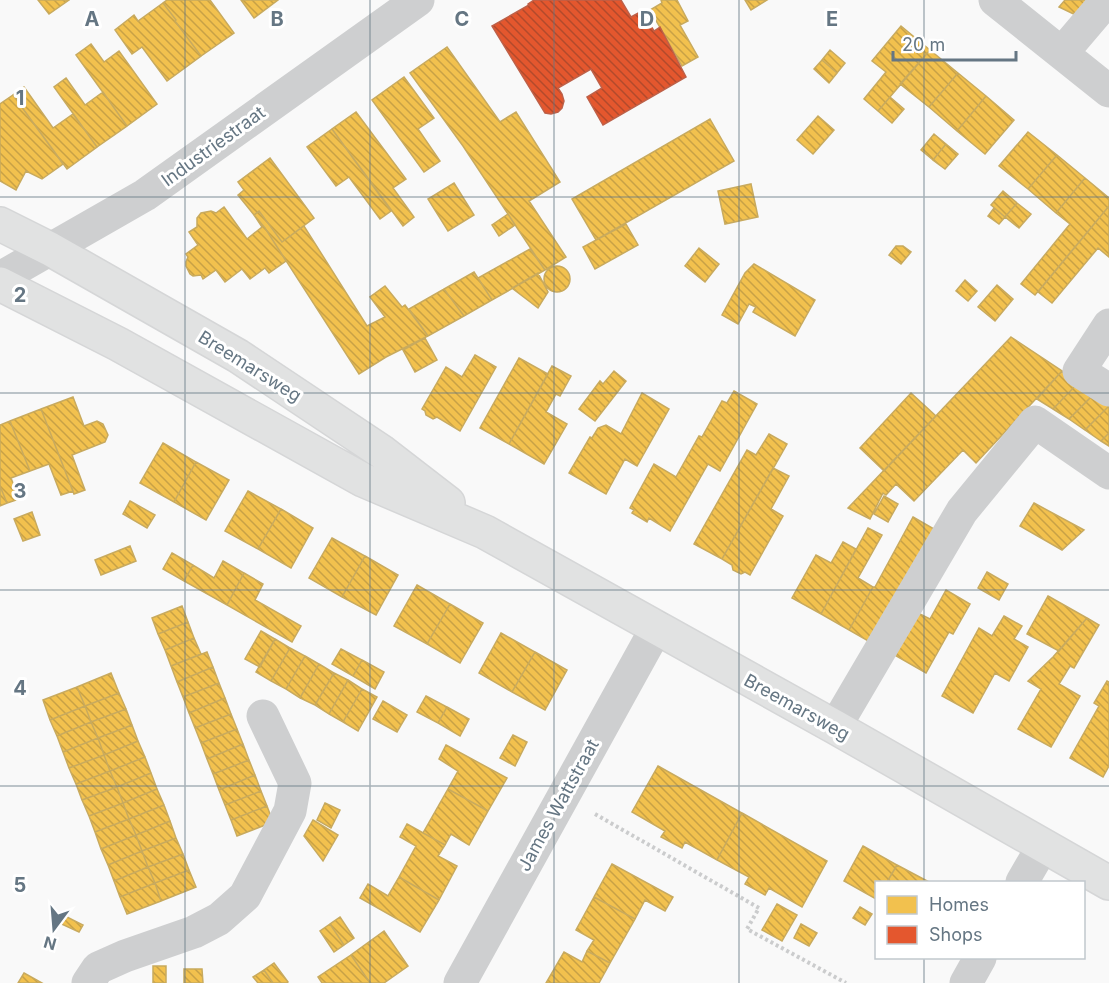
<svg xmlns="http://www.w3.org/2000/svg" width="1109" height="983" font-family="Inter,sans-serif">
<defs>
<pattern id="homes-back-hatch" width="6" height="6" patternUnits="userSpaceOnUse" patternTransform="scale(1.5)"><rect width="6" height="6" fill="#f2c14e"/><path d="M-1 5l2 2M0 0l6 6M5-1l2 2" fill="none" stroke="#c8a146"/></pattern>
<pattern id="shops-back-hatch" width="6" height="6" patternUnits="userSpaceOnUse" patternTransform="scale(1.5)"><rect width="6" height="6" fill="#e4572e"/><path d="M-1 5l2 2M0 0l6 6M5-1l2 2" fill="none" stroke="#b24a2c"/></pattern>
</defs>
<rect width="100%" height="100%" fill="#f9f9f9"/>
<path fill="url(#homes-back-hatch)" stroke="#c8aa5e" stroke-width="1.5" d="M38,0H69L49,14Z
M167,0H210L234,33L201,56L175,21L176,20L163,3Z
M241,0H278L254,18Z
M661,0H677L688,21L680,25L698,57L682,66L650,10L662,3Z
M745,0H767L751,10Z
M1065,0H1097L1082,18L1059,7Z
M163,3L176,20L175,21L201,56L167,81L142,47L132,54L115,30L134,15L138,21Z
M901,26L930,50L878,111L864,99L886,72L872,61Z
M91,44L104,62L119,51L157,104L127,126L76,55Z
M447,47L500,122L516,112L560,182L529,201L566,257L545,270L463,146L410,73Z
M830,50L845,63L837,73L822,60Z
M930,50L958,73L929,107L900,84Z
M822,60L837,73L829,83L814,69Z
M958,73L986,96L957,131L929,107Z
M404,77L434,118L418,129L440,161L424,172L372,100Z
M66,78L85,105L103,92L127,126L97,147L54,87Z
M24,87L53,128L73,114L97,147L67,169L13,95Z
M13,95L63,164L42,179L26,171L16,190L0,181V104Z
M986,96L1014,120L985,154L957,131Z
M890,97L904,109L892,123L878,111Z
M356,112L406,179L393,188L414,217L403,226L332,129Z
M818,116L834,130L813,154L797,140Z
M710,119L734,161L596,240L572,199Z
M332,129L391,211L380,219L349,177L336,186L307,147Z
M1028,132L1057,155L1028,189L999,166Z
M934,134L946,144L933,160L921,150Z
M946,144L958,154L945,169L933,160Z
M1057,155L1085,178L1056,213L1028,189Z
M270,158L314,218L282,242L259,211L254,215L238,195L244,190L238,182Z
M1085,178L1109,198V206L1035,295L1021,284L1070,224L1056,213Z
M454,183L474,215L448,231L428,199Z
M751,184L758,217L725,224L718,191Z
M1003,191L1017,203L1005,217L991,205Z
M1017,203L1031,214L1019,228L1005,217Z
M1109,206V257L1098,248L1052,303L1038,292Z
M224,207L247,239L262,227L254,215L265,228L286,261L269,273L265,268L250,279L242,269L225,282L216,270L203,279L201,275L193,276L190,274L186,266V262L188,257L186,254L198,245L189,232L197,227V218L201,213L211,211L216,213Z
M994,208L1005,217L999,224L988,216Z
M259,211L282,242L304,226L367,326L385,317L370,297L385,286L402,307L405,305L428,336L386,357L359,374L265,228L254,215Z
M508,214L515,225L499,236L492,225Z
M626,224L638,245L595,269L583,247Z
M896,246H903L911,252L901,264L889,255Z
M699,248L719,264L705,282L685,266Z
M530,249L545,270L492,300L478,278Z
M754,264L815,300L795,336L753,312L756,307L749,304L738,324L722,315L745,273Z
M544 279a13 13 0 1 1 26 0a13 13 0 1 1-26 0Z
M474,272L492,300L464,316L444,289Z
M538,273L548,292L538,308L512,288Z
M965,280L977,291L968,301L956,291Z
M997,285L1013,299L995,321L978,307Z
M444,289L464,316L428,336L409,309Z
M1011,337L1062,371L976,463L963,450L914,501L896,484L886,495L883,493L870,519L848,508Z
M425,338L437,360L415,372L403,350Z
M475,355L496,367L460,431L437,417L433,419L426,415L425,411L422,409L446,367L462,377Z
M519,358L548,374L509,444L480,428Z
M552,366L571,376L560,396L556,394L546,412L567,424L544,464L509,444Z
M614,371L626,381L595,421L579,409L600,381L603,384Z
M1062,371L1079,382L1053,409L1037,399Z
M1079,382L1095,393L1069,419L1053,409Z
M734,391L757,404L720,471L708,464L670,531L649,518L647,522L632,513L634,510L630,508L654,464L676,477L699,436L702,437L722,401L727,403Z
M642,393L669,409L637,466L625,459L606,494L569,473L590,437L592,438L598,428L606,425L621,434Z
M911,393L936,416L884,471L860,448Z
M1095,393L1109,406L1085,430L1069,419Z
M73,397L84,426L97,421L103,424L108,435L105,442L72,455L85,490L74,494L41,409Z
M1109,406V433L1101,441L1085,430Z
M41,409L73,491L61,495L49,464L30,471L10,421Z
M10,421L30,471L11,478L19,499L7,503L0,486V425Z
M1109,433V446L1101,441Z
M769,434L787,444L722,559L694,544L747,450L756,455Z
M163,443L196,462L174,502L140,483Z
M196,462L229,480L206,520L174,502Z
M773,468L789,476L771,509L783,516L750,575L745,572L741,574L733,570L732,565L722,559Z
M0,486L7,503L0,506Z
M248,491L281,509L258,549L225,531Z
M884,496L898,504L888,522L874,514Z
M130,501L155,515L147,528L123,514Z
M1034,503L1084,530L1062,550L1020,526Z
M281,509L313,528L291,568L258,549Z
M32,512L40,535L23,541L14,519Z
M913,517L941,533L877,646L849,630L873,587H875Z
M868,528L882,535L858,578L873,587L849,630L821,614Z
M332,538L365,556L342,597L309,578Z
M843,542L856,549L821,614L792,598L816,555L831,563Z
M130,546L136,561L101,575L95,560Z
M172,553L193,565L184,581L163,569Z
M365,556L398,575L376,615L342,597Z
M223,561L244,573L227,605L184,581L193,565L214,578Z
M987,572L1008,584L999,600L978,588Z
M244,573L263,584L255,600L301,626L292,642L227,605Z
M417,585L450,604L427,644L394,626Z
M946,590L970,604L953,634L949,632L926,673L891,653L914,611L930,619Z
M1048,596L1087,618L1059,651L1027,634Z
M450,604L483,623L460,663L427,644Z
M182,606L188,622L158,634L152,618Z
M1004,616L1022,626L1014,639L1028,647L1009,681L995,673L973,713L942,696L979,628L992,636Z
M1087,618L1099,625L1074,668L1070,666L1059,684L1080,696L1051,747L1018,729L1041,689L1028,681L1053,657Z
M188,622L194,638L165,650L158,634Z
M261,631L275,639L260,667L245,659Z
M501,633L535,652L512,692L479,673Z
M194,638L201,654L171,666L165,650Z
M275,639L290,648L271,681L256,672Z
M290,648L305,656L286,689L271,681Z
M341,649L362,660L353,676L332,664Z
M207,652L213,667L177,682L171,666Z
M535,652L567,670L545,710L512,692Z
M305,656L319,664L300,698L286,689Z
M362,660L384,672L375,689L353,676Z
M319,664L334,673L315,705L300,698Z
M213,667L219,683L183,697L177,682Z
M111,673L119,693L85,706L77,687Z
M334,673L348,680L329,714L315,705Z
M348,680L362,689L343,722L329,714Z
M1107,681L1109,682V766L1103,777L1070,758L1099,706L1094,703Z
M219,683L225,698L189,713L183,697Z
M77,687L85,706L50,720L43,700Z
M362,689L377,697L358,731L343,722Z
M119,693L126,709L91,722L85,706Z
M426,696L447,707L438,723L417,712Z
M225,698L231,714L195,728L189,713Z
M383,701L407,715L397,732L373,719Z
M85,706L91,722L57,736L50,720Z
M447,707L469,719L460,736L438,723Z
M126,709L132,725L98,738L91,722Z
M231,714L237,729L201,743L195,728Z
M91,722L98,738L63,752L57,736Z
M132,725L138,741L104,755L98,738Z
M237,729L243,744L207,759L201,743Z
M513,735L527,742L515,766L500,758Z
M98,738L104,755L69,768L63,752Z
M138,741L145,757L110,771L104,755Z
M243,744L249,760L213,774L207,759Z
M446,745L507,778L488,811L448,789L458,771L439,759Z
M104,755L110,771L76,784L69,768Z
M145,757L151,773L117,787L110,771Z
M249,760L255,775L219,790L213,774Z
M658,766L742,813L717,860L685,842L682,848L661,837L665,831L632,812Z
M110,771L117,787L82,800L76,784Z
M151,773L157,789L123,803L117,787Z
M255,775L261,791L225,805L219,790Z
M117,787L123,803L89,816L82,800Z
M157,789L164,805L129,819L123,803Z
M448,789L488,811L469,845L451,834L445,845L423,833Z
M261,791L267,806L231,820L225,805Z
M123,803L129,819L95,832L89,816Z
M325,803L340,810L331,828L317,820Z
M164,805L170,821L136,835L129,819Z
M267,806L273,822L237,836L231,820Z
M742,813L827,861L802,907L769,888L765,895L745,884L749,877L717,860Z
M129,819L136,835L101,849L95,832Z
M313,820L338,835L323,861L304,836Z
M170,821L176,838L142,851L136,835Z
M407,824L445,845L438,856L457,866L439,900L399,877L416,846L400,837Z
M136,835L142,851L108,865L101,849Z
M176,838L183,854L148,867L142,851Z
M863,846L897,865L887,882H876V899L844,881Z
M142,851L148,867L114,881L108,865Z
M183,854L189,870L155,883L148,867Z
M612,864L673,897L665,911L645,900L635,919L594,897Z
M897,865L929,882H887Z
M148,867L155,883L120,897L114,881Z
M189,870L196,887L161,901L155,883Z
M399,877L439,900L420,932L360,898L368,884L388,896Z
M155,883L161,901L127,914L120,897Z
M594,897L635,919L610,963L587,951L594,940L576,930Z
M777,904L797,915L782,941L762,930Z
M860,907L872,914L865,925L853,918Z
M61,914L83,925L79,932L57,922Z
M340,917L354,938L344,945L330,924Z
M330,924L344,945L334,952L320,931Z
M801,924L817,933L809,946L794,938Z
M384,931L408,966L384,983H370L351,955Z
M587,951L610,963L599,983H546L564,952L582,962Z
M351,955L370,983H322L318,977Z
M274,963L288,982L287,983H273L264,970Z
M153,966H166V983H153Z
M184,969H202L203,983H184Z
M264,970L273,983H258L253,977Z
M24,973L42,983H18Z"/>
<path fill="url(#shops-back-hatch)" stroke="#be6048" stroke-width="1.5" d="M534,0H621L631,17L642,11L654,31L660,27L686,77L603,125L587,97L602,88L591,69L558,88L562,94L564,101L562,108L558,112L551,114L545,113L492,26L529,5L528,4Z"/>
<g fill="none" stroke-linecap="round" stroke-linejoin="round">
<g stroke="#d5d6d7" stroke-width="36">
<path id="major" d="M0,224L50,249L238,356L382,452L448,503
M0,284L118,344L363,480L485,532L835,727L1109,883"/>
</g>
<path stroke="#cbcccd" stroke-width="4" stroke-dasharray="3 3" stroke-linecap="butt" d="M595,814L759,908L747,929L846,983"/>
<path stroke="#cecfd0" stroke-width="33" d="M995,0L1109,91
M1062,53L1107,0
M0,278L145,195L418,0
M1109,325L1079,371L1109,390
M835,727L962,511L1035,422L1109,473
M1022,882L1043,846
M88,983L98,968L125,956L194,932L219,919L245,896L290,811L295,783L263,716
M460,983L657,627
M966,983L980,958"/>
<use href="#major" stroke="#e1e2e2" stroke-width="33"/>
</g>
<path fill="none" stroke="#657683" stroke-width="1.5" stroke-opacity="0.55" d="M185,0V983M370,0V983M554,0V983M739,0V983M924,0V882M0,197H1109M0,393H1109M0,590H1109M0,786H1109M924,958V983"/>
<g text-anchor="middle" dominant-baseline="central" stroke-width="6" stroke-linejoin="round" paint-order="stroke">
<g font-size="18" fill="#657683" stroke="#fff">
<text transform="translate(213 146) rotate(-36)">Industriestraat</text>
<text transform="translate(250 366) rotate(32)">Breemarsweg</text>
<text transform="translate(797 707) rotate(29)">Breemarsweg</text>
<text transform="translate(558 805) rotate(-61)">James Wattstraat</text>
</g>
</g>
<g font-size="20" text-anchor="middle" font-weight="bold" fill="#657683" stroke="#fff" stroke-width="6" stroke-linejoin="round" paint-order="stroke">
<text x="92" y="26">A</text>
<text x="277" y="26">B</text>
<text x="462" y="26">C</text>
<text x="647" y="26">D</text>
<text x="832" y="26">E</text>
<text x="20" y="105">1</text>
<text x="20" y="302">2</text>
<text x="20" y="498">3</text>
<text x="20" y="695">4</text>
<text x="20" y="892">5</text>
</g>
<rect x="875" y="881" width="210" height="78" fill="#ffffff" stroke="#c1c8cd" stroke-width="1.5"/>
<rect x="887" y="896" width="30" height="18" fill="#f2c14e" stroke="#c1c8cd" stroke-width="1.5"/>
<text x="929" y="911" font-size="18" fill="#657683">Homes</text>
<rect x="887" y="926" width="30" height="18" fill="#e4572e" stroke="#c1c8cd" stroke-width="1.5"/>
<text x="929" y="941" font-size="18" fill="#657683">Shops</text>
<g transform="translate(54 929) rotate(196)" stroke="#ffffff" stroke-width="4.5" paint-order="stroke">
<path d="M0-4.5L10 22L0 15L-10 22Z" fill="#657683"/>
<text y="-9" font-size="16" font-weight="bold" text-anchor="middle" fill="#657683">N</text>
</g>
<path d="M893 51v9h123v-9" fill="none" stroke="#657683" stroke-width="3"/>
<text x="902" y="51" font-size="18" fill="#657683" stroke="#ffffff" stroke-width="4.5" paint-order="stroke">20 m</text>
</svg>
